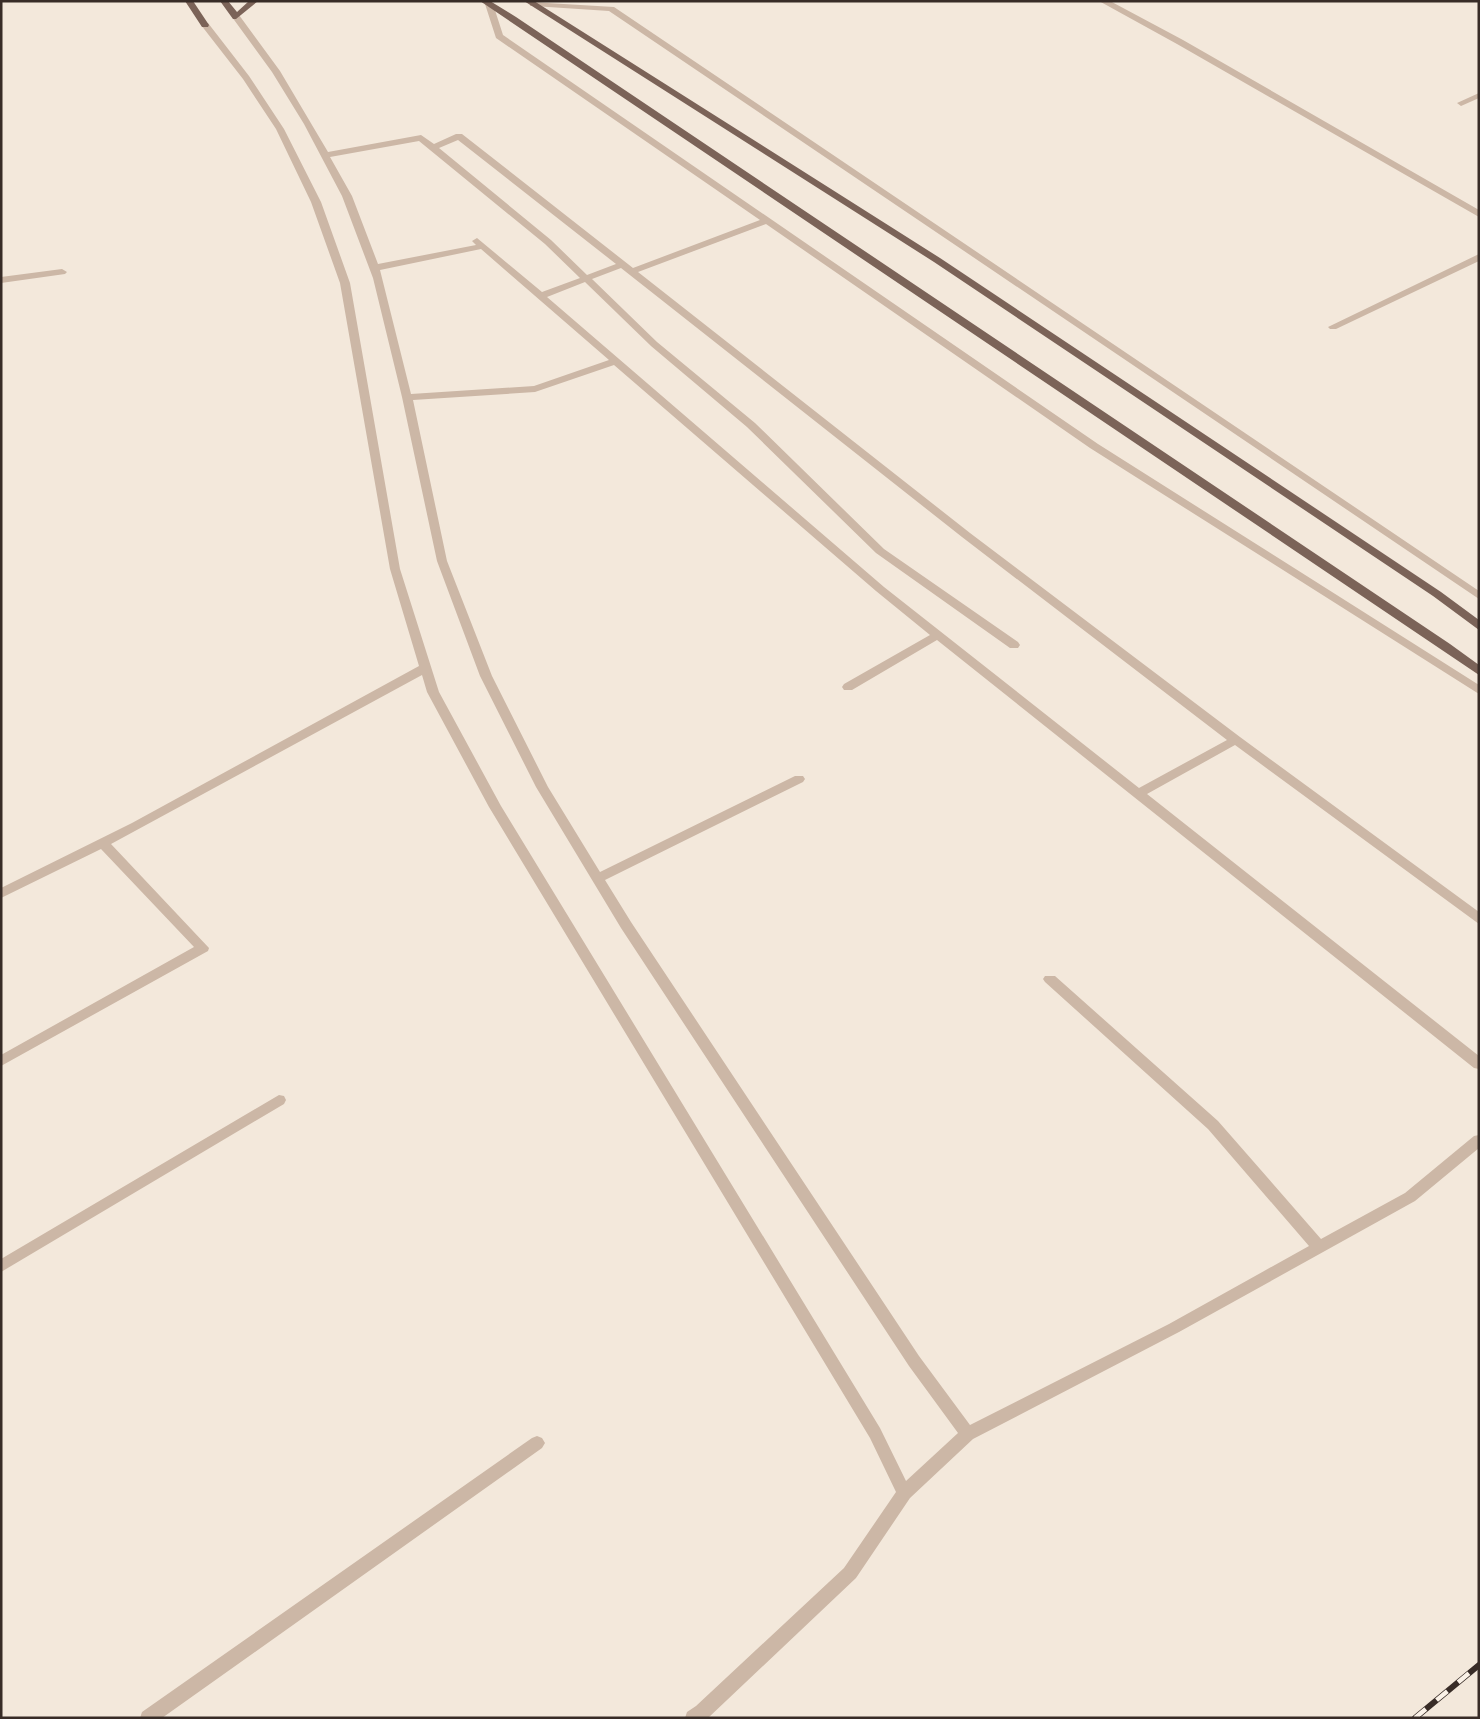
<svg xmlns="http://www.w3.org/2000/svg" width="1480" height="1719" font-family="'PT Sans Narrow',sans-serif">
<rect width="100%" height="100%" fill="#f3e8db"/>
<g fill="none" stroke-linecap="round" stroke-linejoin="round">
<path fill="#ccb7a6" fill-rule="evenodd" d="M1099,1H1110L1183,40L1479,210V217L1177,44Z
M486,2L493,4L503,35L1098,444L1479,685V694L1090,448L766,224L638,272L970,533L1240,737L1479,912V924L1235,745L1147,794L1479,1056V1069L1474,1068L937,640L852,690H844L842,687L844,684L930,635L876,591L614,365L535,392L413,400L447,561L492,676L548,787L600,872L795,776H803L805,779L803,782L605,880L631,922L919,1356L970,1425L1169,1324L1309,1246L1208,1129L1045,982L1043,979L1045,976H1055L1218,1121L1321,1239L1405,1193L1474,1136L1479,1135V1148L1415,1201L1179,1332L973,1439L910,1498L856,1578L708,1718H685L687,1712L696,1706L844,1568L896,1492L870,1438L489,807L427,692L422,675L111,844L209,948L208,951L1,1066V1055L194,947L101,849L1,898V888L132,823L419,666L390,569L340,283L311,202L276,129L243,79L201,25L205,23H208L249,76L284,129L321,202L350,283L400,569L439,692L501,806L880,1428L906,1481L958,1433L909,1366L621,928L536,787L480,676L437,561L402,397L373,278L342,196L304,124L272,72L232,17L239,15L280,71L328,152L421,135L434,144L456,134H462L633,268L760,220L496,38L485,4ZM458,140L616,264L587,275L551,240L439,148ZM419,141L545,244L580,278L542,292L477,238L472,241L476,245L378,264L352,196L330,157ZM481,249L609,360L534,386L411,394L380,270ZM621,268L962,537L1227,740L1139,788L884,587L547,297L585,282L651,346L747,427L876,553L1010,648H1018L1020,645L1018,642L884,549L755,423L657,342L592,279Z
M530,2L614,7L1479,591V599L609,11L533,6H530Z
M1479,93V98L1461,106L1457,103Z
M1479,254V261L1336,329H1330L1328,327Z
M62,269L67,272L65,274L1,283V277Z
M279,1095L284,1096L286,1100L284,1104L1,1272V1259Z
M537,1436L542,1438L545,1443L542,1448L162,1718H140L142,1712L532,1438Z"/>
<path fill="#7b6358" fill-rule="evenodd" d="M185,1H193L209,25L208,27H202Z
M220,1H228L237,12L249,1H258L236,19H233Z
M480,1H490L516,17L1450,644L1479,665V675Z
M524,1H534L940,258L1441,592L1479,620V630L1433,596L934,262Z"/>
<g stroke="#382c27" stroke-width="6">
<path id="rail" d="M1415,1718L1479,1665"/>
</g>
<use href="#rail" stroke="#fbf2e8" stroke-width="4.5" stroke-dasharray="14" stroke-linecap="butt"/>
</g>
<rect width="1480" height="1719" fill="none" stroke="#382c27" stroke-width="5"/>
</svg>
